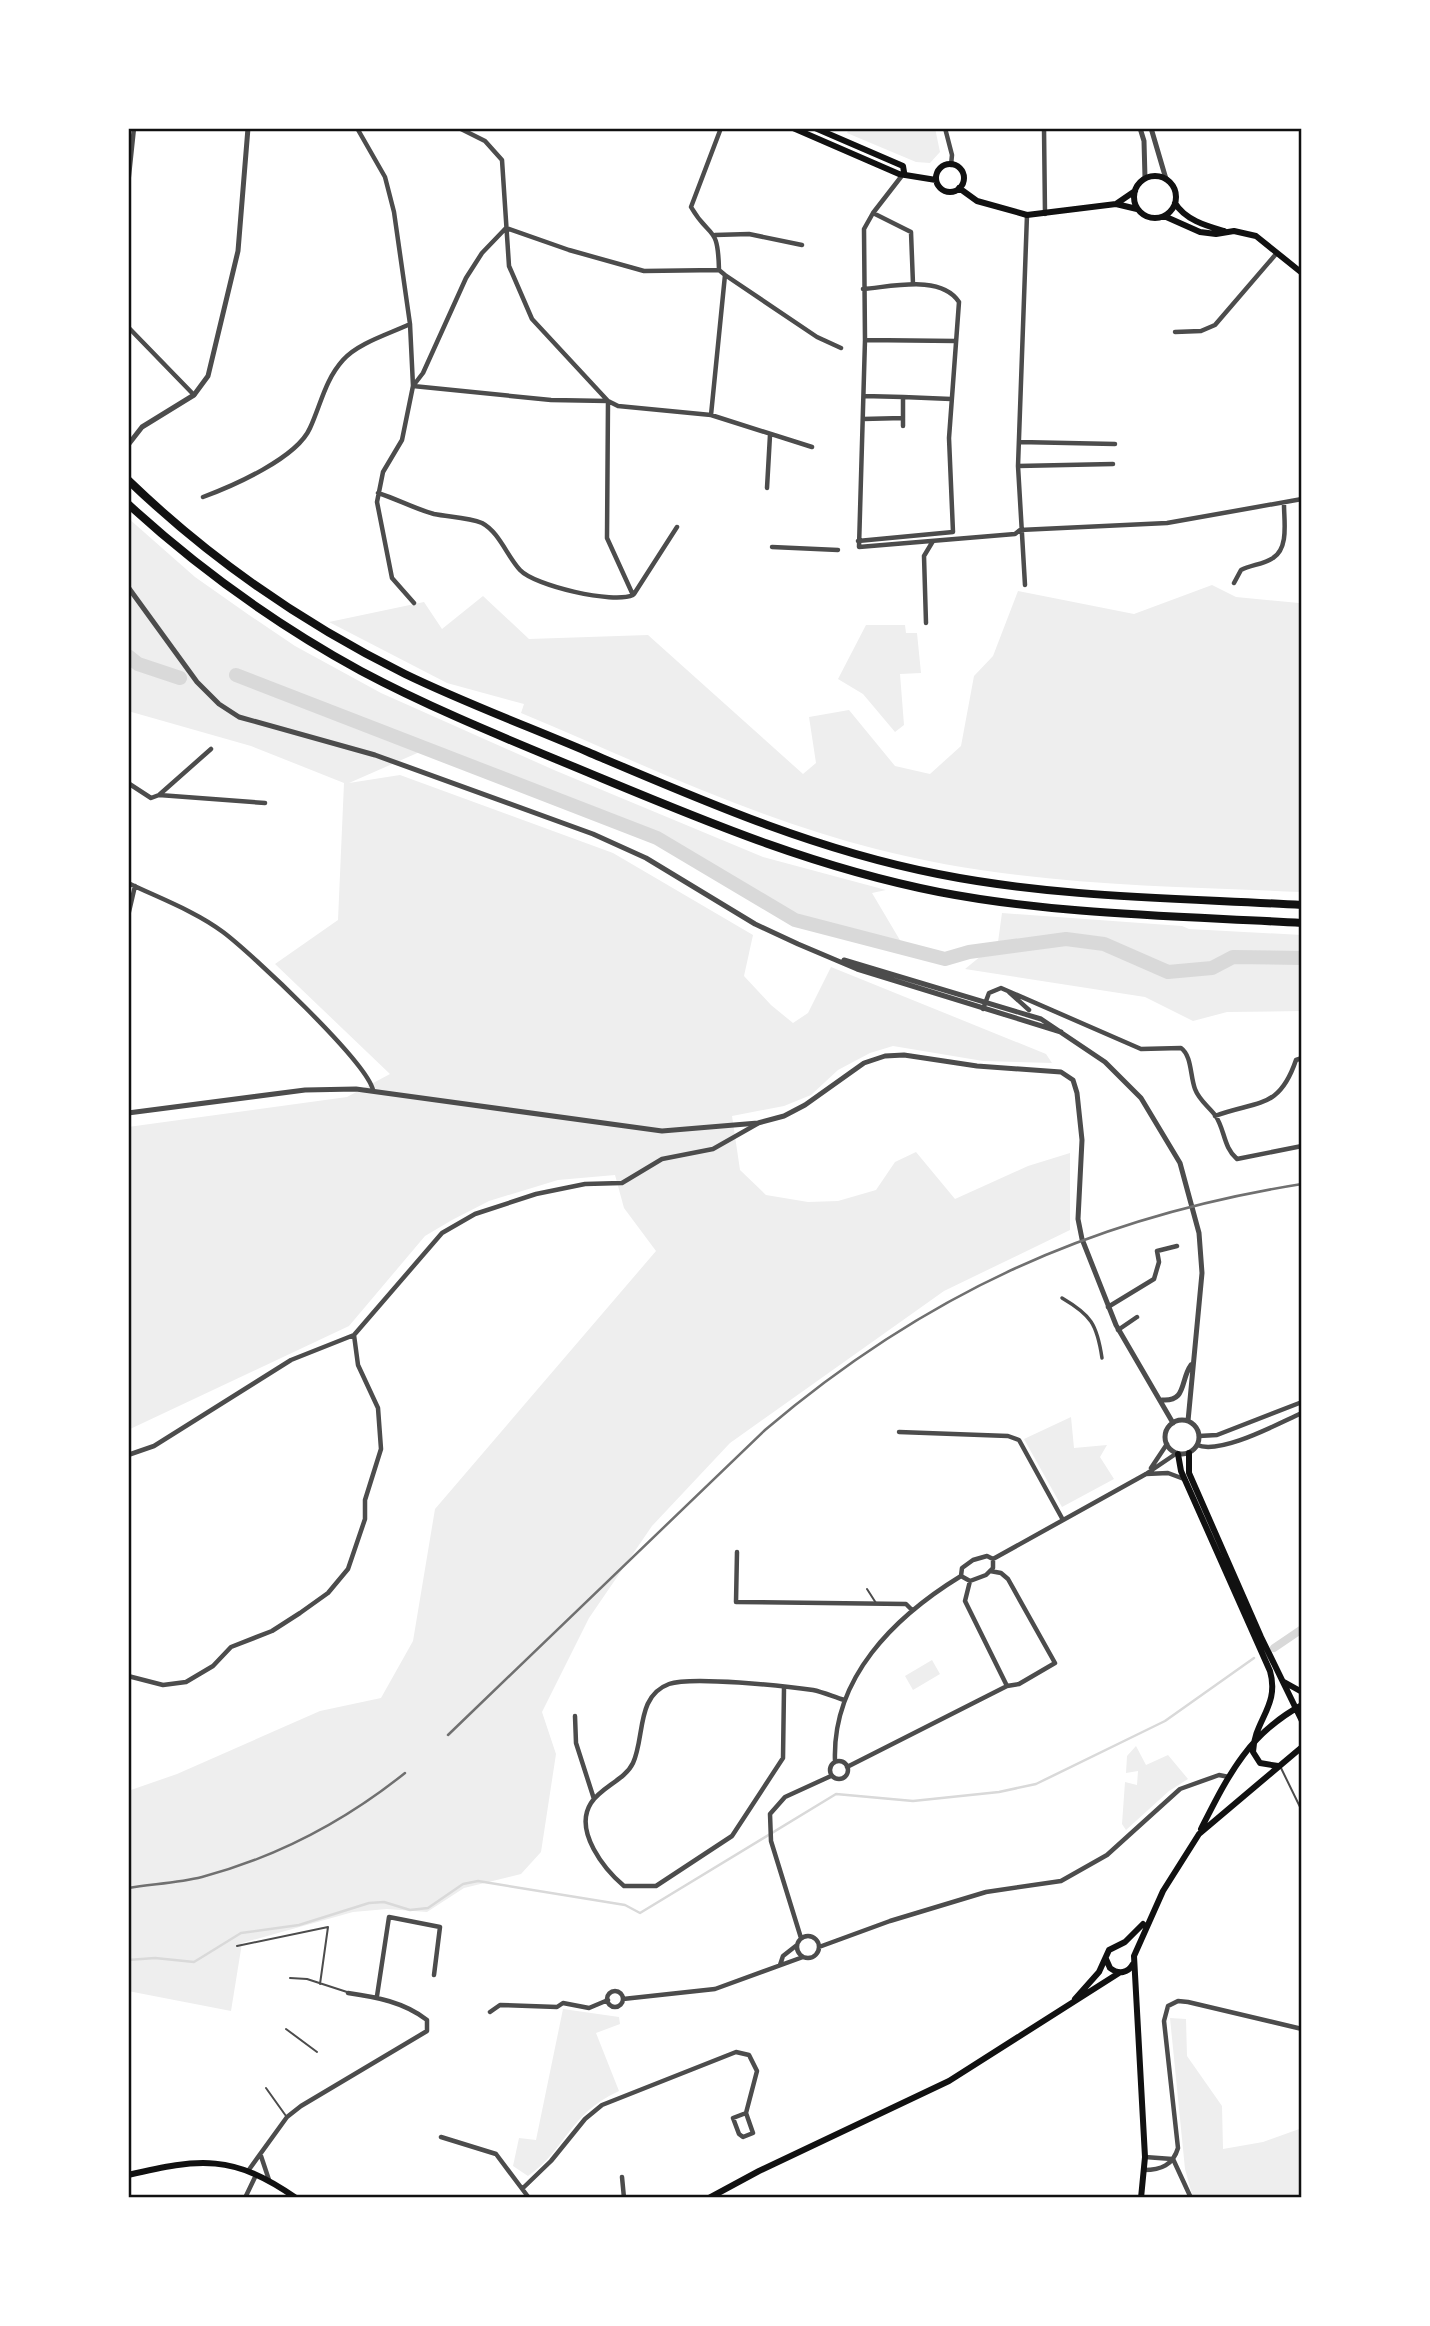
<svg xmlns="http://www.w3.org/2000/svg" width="1430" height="2326" font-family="'Sofia Sans Condensed',sans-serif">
<rect width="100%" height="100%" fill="#fff"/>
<path fill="#eee" d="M849,128H935L940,152L930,163L916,162L847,133Z
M128,518L195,577L249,615L295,646L381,693L554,770L763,857L886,890L872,893L904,947L789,912L644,828L431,747L349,783L400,775L613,853L753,935L744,976L771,1005L793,1023L808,1013L831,967L1046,1054L1052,1063L983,1061L893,1046L870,1053L838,1070L811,1095L784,1106L732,1116L740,1170L766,1195L808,1202L838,1201L876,1190L895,1162L916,1152L955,1199L1028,1166L1070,1153V1230L944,1291L730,1443L652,1526L589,1618L542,1712L556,1754L541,1852L521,1874L464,1888L427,1912L387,1909L353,1912L242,1943L231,2011L128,1991V1791L177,1774L320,1711L381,1698L413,1641L435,1509L656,1251L624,1208L615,1175L558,1180L489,1201L452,1220L425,1236L349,1326L128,1430V1127L347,1097L390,1074L275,964L338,920L344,783L251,746L128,711Z
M1212,585L1236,597L1299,603L1302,595V892C1160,886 1015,885 876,849C753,818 638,762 521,713L524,704L447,683L329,622L424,602L442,629L483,596L529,639L648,635L803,774L816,763L809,717L849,710L895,766L930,774L961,746L974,676L993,656L1018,591L1134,614Z
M866,625H905L906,633H917L921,673L900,674L904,725L895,732L863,694L838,679Z
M1002,913L1182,926L1189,929L1302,935V1011L1227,1012L1193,1021L1145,997L965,969L998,942Z
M1071,1417L1074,1448L1107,1445L1100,1457L1114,1479L1062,1507L1024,1439Z
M932,1660L940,1674L913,1690L905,1676Z
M1136,1746L1146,1765L1168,1755L1188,1779L1169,1791L1126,1830L1122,1824L1125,1782L1137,1785L1138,1771L1126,1773L1127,1756Z
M563,2009L619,2017L620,2024L596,2033L619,2091C568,2114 566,2150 528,2176L513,2166L519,2138L536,2140Z
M1170,2018L1186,2019L1187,2056L1222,2106L1223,2149L1263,2142L1302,2128V2198H1193L1185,2169Z"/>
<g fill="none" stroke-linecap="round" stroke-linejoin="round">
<path stroke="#d9d9d9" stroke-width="2.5" d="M128,1960L155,1958L194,1962L241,1933L299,1925L369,1903L384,1902L410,1910L428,1908L463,1884L478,1881L625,1905L640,1913L836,1794L913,1801L999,1792L1036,1784L1165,1721L1254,1658"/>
<path stroke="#d9d9d9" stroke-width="8" d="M1274,1648L1302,1629"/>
<path stroke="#d9d9d9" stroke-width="14" d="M128,656L138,664L180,678
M236,675L657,838L795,920L945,959L969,952L1066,939L1104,944L1168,972L1212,968L1233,957L1302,958"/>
<path stroke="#4c4c4c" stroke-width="2" d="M867,1589L876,1603
M1281,1768L1302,1811
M237,1946L328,1927L320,1984
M290,1978L307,1979L347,1992
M286,2029L317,2052
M266,2088L286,2116"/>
<path stroke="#4c4c4c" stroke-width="3.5" d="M1062,1298C1091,1315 1097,1324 1102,1358"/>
<path stroke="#4c4c4c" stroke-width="4.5" d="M357,128L385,177L394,212L410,324L413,386L402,440L383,472L377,502L392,578L414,603
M459,128L485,141L502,160L509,266L532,319L608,401L618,406L711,415L812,447
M945,128L952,155L951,165
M1044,128L1045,214
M904,173L873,213L864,229L865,340L859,547L1015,534L1020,530L1167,523L1302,499
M128,185L134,128
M873,213L911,232L913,284
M715,235L749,234L802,245
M725,275L817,337L841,348
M128,327L194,395
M1175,332L1201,331L1215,325L1276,254
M865,340L956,341
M413,386L423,373L466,278L482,253L506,228L569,250L644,271L719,270
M413,386L551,400L608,401L607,538L633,595
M864,396L903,397V426
M903,397L951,399
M711,415L725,275L719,270C718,223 710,240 691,207L721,128
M863,419L903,418
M1019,442L1115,444
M1018,466L1113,464
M767,488L770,435
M378,493C397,499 415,509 434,514C449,517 468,517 482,523C499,532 507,556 520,570C535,586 613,604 633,595
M203,497C233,486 297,458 310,428C321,404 325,380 343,360C358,343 389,334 410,324
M858,541L953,532L949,438L959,302C941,274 891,287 863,289
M772,547L838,550
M1234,583L1241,570C1251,565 1264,564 1273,558C1289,548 1284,521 1284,505
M1025,585L1018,466L1027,215
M634,594L677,527
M926,623L924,556L933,541
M128,783L151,798L159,795L265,803
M159,795L211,749
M128,883C159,898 195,911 223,932C251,953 366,1061 373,1090
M128,916L135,886
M1009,992L1029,1010
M983,1009L989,993L1001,988L1141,1049L1181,1048C1192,1056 1190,1076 1195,1089C1199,1100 1208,1106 1215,1115C1225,1129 1223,1147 1237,1159L1302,1146
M1215,1116C1258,1100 1279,1110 1296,1060L1302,1058
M1108,1307L1154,1279L1159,1262L1157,1251L1177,1246
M1118,1330L1137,1317
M899,1432L1008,1436L1019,1440L1063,1520
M1199,1436L1217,1435L1302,1402
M1197,1445C1221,1455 1279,1423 1302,1413
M128,1455L154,1446L291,1360L354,1335L442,1233L475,1214L536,1194L585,1184L622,1183L662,1159L713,1149L757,1124
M1151,1468L1167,1444
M1146,1474L1168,1473L1184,1479
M737,1552L736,1602L906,1604L912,1610
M993,1559L1146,1474L1177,1453
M961,1576L970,1581L986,1575L993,1568V1559
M961,1576L962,1568L973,1560L987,1556L993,1559
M970,1581L965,1601L1007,1686
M128,1676L163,1685L186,1682L213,1666L231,1647L272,1631L300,1613L328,1593L348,1569L365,1519V1500L381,1449L378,1408L358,1365L354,1335
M784,1688L783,1758L732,1836L656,1886H624C605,1870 573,1831 591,1803C601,1787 625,1780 633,1763C645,1737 636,1696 669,1684C691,1676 786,1686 813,1690C823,1692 834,1697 844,1700
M575,1716L576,1743L594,1799
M830 1770a9 9 0 1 1 18 0a9 9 0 1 1-18 0Z
M835,1761C832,1678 894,1617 961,1576
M847,1767L1007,1686L1019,1684L1055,1663L1008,1579L1001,1573L990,1571
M797 1947a11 11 0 1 1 22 0a11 11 0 1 1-22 0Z
M801,1938L771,1841L770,1814L785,1797L831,1776
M819,1947L890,1921L986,1892L1061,1881L1107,1855L1180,1789L1219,1775L1229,1777
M780,1965L783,1956L797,1945
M607 1999a8 8 0 1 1 16 0a8 8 0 1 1-16 0Z
M377,1996L389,1917L440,1927L434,1975
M623,1999L715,1989L803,1957
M490,2012L500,2005L557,2007L563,2003L589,2008L608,2000
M441,2137L496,2154L529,2198
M261,2156L269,2180
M1145,2157L1172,2159
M1173,2159L1191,2198
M1144,2170C1161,2170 1173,2165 1178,2148L1164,2021L1168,2006L1178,2001L1188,2002L1302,2029
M248,2171L287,2117L301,2106L427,2031V2020C404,2002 376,1997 348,1993
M622,2177L624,2198
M523,2188L551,2161L585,2119L602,2105L736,2052L749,2055L757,2071L746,2113L733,2118L739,2134L743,2137L753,2133L746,2113
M245,2198L256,2175"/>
<path stroke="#4c4c4c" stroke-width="5" d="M1140,128L1144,141L1145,178
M1151,128L1166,179
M128,445L142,427L194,395L208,376L238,251L248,128
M128,587L197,682L219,704L239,717L375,755L593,834L646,858L755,924L798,944L857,969L1061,1032
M844,960L1041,1019L1105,1062L1141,1098L1180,1163L1199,1233L1202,1273L1188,1421
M128,1113L305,1090L356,1089L662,1131L758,1123L784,1116L805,1105L864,1063L885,1056L904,1055L977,1066L1061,1072L1073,1080L1077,1093L1082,1140L1078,1219L1082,1239L1116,1325L1173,1423
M1162,1400C1187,1402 1180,1380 1191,1365
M1165 1437a17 17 0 1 1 34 0a17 17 0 1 1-34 0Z"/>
<path stroke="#111" stroke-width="6" d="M793,128L899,174L936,180
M815,128L903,166L904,172
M936 178a14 14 0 1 1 28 0a14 14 0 1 1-28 0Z
M1134 197a21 21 0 1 1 42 0a21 21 0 1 1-42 0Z
M959,188L977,201L1027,215L1116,204L1137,209
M1175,203C1185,220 1207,226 1224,231
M1116,204L1135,191
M1164,216L1200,232L1216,234L1234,231L1256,236L1302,273
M1189,1453V1473L1261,1637L1302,1721
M1178,1454L1181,1471L1270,1671C1280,1706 1254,1720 1253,1752L1260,1763L1278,1766
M1284,1682L1302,1692
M1201,1829C1228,1776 1248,1734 1302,1705
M1106,1959L1110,1968C1119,1975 1128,1973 1133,1964
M1075,1999L1099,1972L1109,1950L1125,1942L1143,1924
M128,2175C200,2158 233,2154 296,2198
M709,2198L759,2171L949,2081L1119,1973
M1141,2198L1145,2157L1134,1956L1163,1891L1199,1834L1302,1747"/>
<path stroke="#111" stroke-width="8" d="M128,480C209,558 304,624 405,674C465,703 527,726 588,752C703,801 815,850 938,874C1058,898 1181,898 1302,905
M128,504C199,569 277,625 361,671C438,712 520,744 601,778C714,825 818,868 939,892C1058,915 1182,916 1302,923"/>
<path stroke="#707070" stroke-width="2.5" d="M448,1735L765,1430C926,1293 1094,1217 1302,1184
M128,1888C152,1884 178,1883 202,1877C277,1857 345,1821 405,1773"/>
</g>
<rect width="1430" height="2326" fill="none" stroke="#ffffff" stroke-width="259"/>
<rect x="130" y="130" width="1170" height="2066" fill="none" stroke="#111" stroke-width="2.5"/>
</svg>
